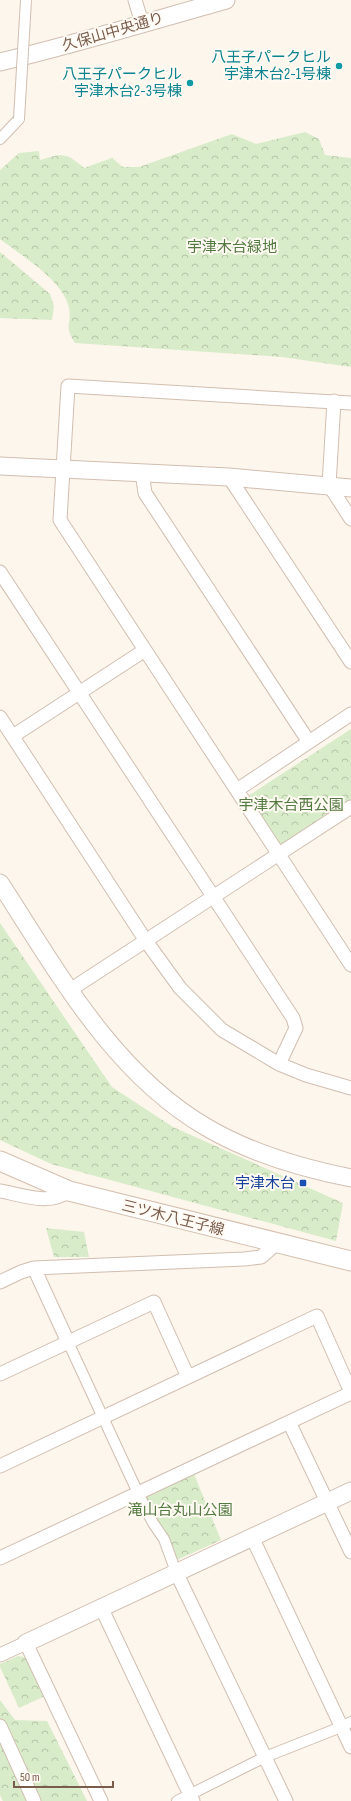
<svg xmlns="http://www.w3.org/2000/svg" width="351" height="1801" font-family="'Sofia Sans Condensed','Noto Sans JP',sans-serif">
<defs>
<pattern id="forest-crowns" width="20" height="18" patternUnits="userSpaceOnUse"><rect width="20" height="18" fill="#d8ecc9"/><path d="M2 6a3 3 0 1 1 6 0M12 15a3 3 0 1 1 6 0" fill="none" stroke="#b4c2a5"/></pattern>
</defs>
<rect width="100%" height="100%" fill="#fdf6ec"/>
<path fill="url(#forest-crowns)" d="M305,132L319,139L325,155L351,158V367L282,357L75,343C63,324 72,326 69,308C64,281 22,256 0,239V170L19,153L39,151L40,160C63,153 66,152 84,168L112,158L123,167H139L232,134L256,144Z
M0,252L50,294L54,307L52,320L0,318Z
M351,729V802L282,849L248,796Z
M0,923L112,1087L173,1127L343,1203L336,1241L51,1164L0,1140Z
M46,1228L84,1232L89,1257H54Z
M194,1474L221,1540L177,1560L166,1536L144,1498Z
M18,1656L28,1658L45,1696L19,1708L0,1667V1664Z
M0,1700L15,1720L47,1721L87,1801H3L0,1795Z"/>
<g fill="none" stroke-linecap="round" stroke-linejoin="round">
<g stroke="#d1beb0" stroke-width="12">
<path id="pedestrian" d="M0,139L19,119
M68,1342L138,1493L153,1523L164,1539L176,1572
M177,1801L265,1757L341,1727L351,1722"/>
</g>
<g stroke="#d1beb0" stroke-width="15">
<path id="minor" d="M135,0L142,23
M334,401L329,485L351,519
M351,403L68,386L60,520L351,965
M142,472L145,493L309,742
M229,477L351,662
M0,572L293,1018L296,1028L279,1064
M0,717L146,941L180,988L222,1030L279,1064L306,1075L351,1088
M13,736L145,650
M237,790L351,714
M70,990L351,807
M0,1191C23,1195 49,1206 69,1191
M34,1268L68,1342
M0,1282L21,1272L34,1268L244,1259L261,1257L277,1243
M0,1374L154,1302L188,1377
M289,1422L351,1552
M0,1466L317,1316L351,1392
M252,1537L351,1747
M0,1558L351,1393
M176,1572L286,1801
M101,1607L193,1801
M0,1655L26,1643L101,1801
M0,1726L34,1801"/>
</g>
<g stroke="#d1beb0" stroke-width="19">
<path id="tertiary" d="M0,62C76,44 151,21 226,0
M0,466L229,477L351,488
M0,883C58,972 112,1072 206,1127C250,1153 301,1168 351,1178
M26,1643L351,1491"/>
</g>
<g stroke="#d6c0b0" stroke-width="21">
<path id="secondary" d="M0,1161L69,1191L351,1261"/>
</g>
<use href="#pedestrian" stroke="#fff" stroke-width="10"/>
<use href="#minor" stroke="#fff" stroke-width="13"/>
<use href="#tertiary" stroke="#fff" stroke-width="17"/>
<use href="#secondary" stroke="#fff" stroke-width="19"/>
<g stroke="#d1beb0" stroke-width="12" stroke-linecap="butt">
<path id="pedestrian-bridge" d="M19,119L26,0"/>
</g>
<use href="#pedestrian-bridge" stroke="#fff" stroke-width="10"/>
</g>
<g fill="#0f9aa8" stroke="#fffaf3" stroke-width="1.5">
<circle cx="339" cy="66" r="4"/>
<circle cx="190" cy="83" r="4"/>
</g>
<rect fill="#1a4fb4" stroke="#fffaf3" stroke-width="1.5" x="299" y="1179" width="8" height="8" rx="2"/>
<g text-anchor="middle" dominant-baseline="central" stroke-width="4" stroke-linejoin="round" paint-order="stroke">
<g font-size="15" fill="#7a5c4d" stroke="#fffaf3">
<text transform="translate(113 32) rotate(-16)">久保山中央通り</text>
<text transform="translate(173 1218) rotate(14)">三ツ木八王子線</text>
</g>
<g font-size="15" fill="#0d838f" stroke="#fffaf3" text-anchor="end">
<text x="331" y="57">八王子パークヒル<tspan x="331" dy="17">宇津木台2-1号棟</tspan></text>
<text x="182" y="74">八王子パークヒル<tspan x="182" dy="17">宇津木台2-3号棟</tspan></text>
</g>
<g font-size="15" fill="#537a41" stroke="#fffaf3">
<text x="232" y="247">宇津木台緑地</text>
<text x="291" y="805">宇津木台西公園</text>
<text x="180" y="1510">滝山台丸山公園</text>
</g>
<g font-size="15" fill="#164399" stroke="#fffaf3" text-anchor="end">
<text x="295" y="1183">宇津木台</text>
</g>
</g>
<path d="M14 1781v6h99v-6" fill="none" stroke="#7a5c4d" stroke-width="2"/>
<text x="20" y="1781" font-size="12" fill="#7a5c4d" stroke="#fffaf3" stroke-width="3" paint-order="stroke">50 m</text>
</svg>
